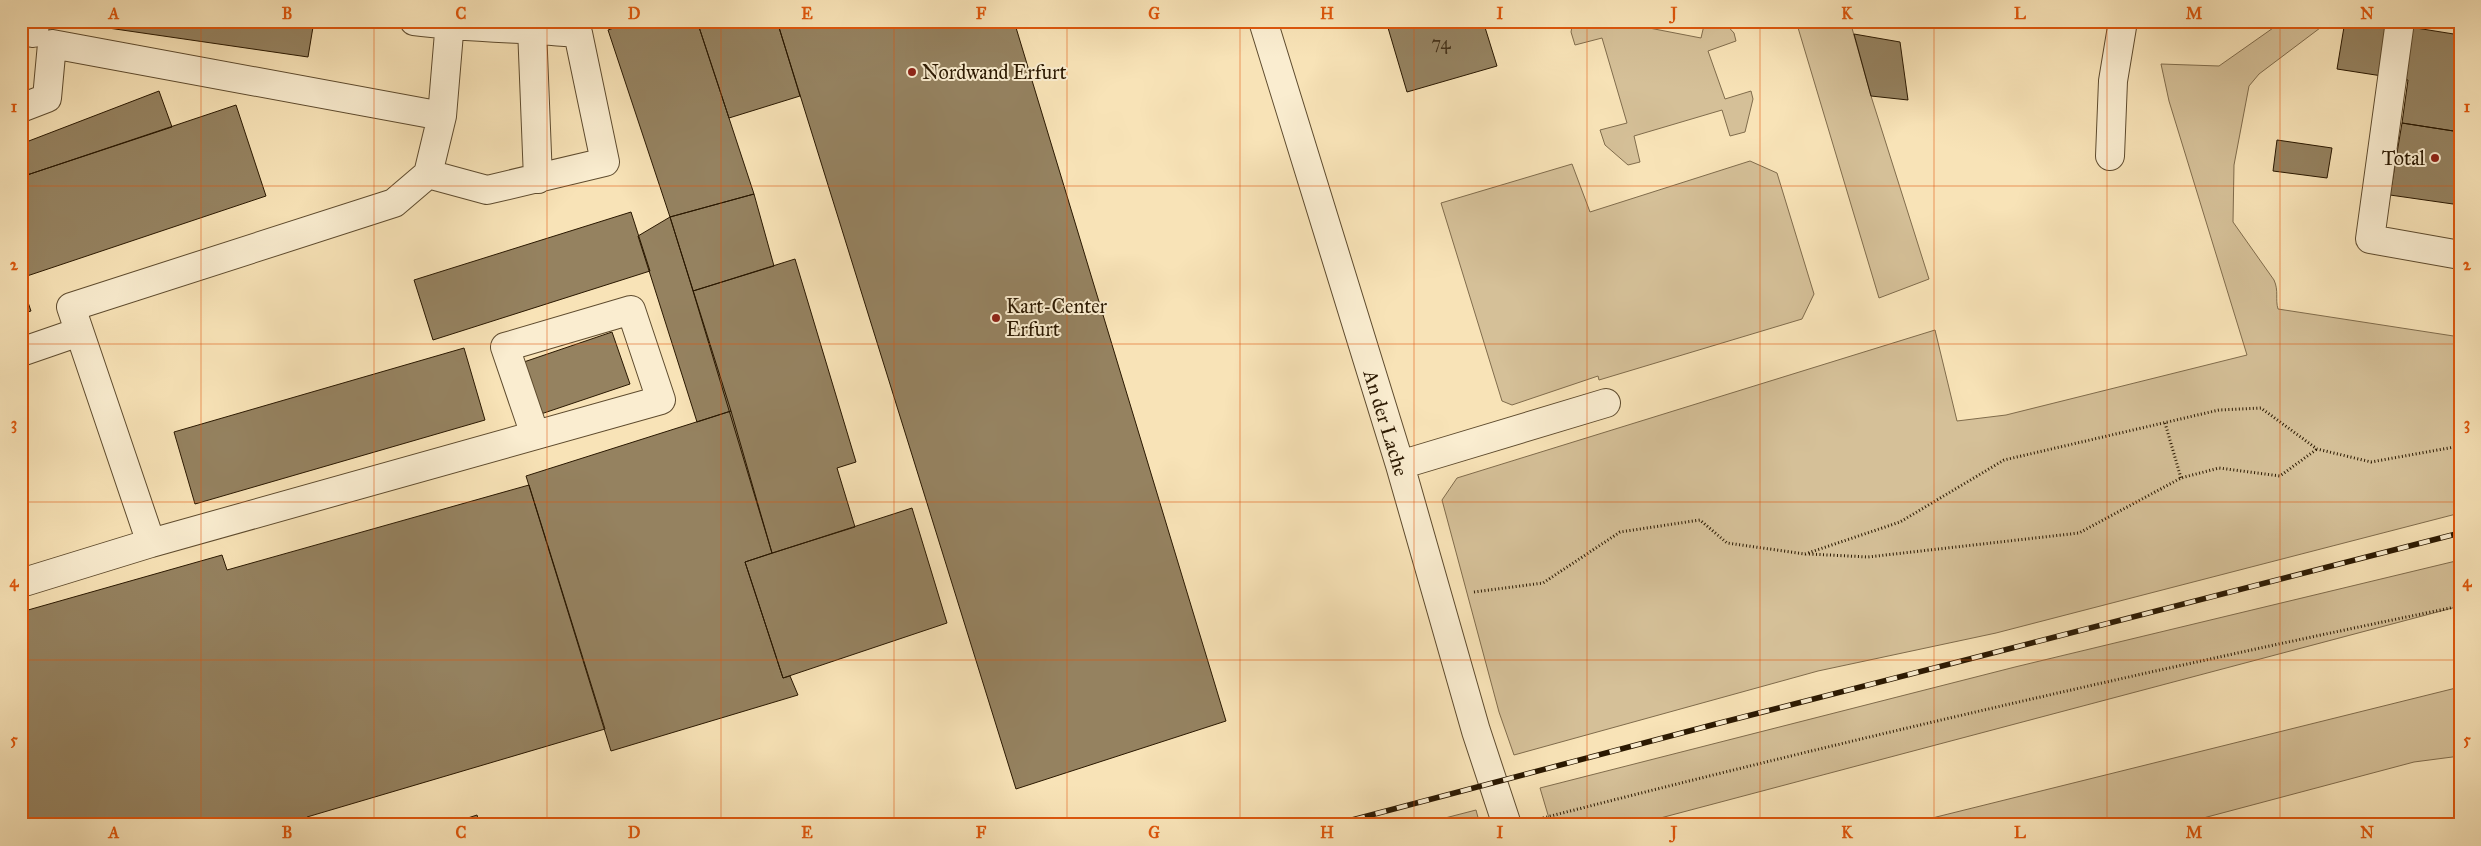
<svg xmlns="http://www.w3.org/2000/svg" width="2481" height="846" font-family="'IM FELL Great Primer',serif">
<rect width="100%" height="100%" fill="#f8e3b7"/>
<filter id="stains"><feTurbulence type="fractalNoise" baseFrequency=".004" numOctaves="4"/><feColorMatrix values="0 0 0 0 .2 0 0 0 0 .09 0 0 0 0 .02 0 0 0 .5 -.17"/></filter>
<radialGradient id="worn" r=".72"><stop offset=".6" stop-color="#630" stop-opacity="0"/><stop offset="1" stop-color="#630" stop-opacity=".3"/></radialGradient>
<path fill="#d5c098" stroke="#806c4c" d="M1573,21H1613L1701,38L1705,21H1723L1734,33L1736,41L1708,51L1725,99L1751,91L1753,99L1745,132L1730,136L1722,110L1634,136L1640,162L1628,165L1605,145L1600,130L1627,123L1602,38L1575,45L1571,32Z
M1796,21H1850L1871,96L1929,279L1879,298Z
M2283,21H2323L2320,28L2259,74L2249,86L2234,165L2233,222L2274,280C2279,291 2275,299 2278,309L2460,337V513L1996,633L1818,671L1514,755L1499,712L1442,500L1457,478L1935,330L1957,421L2006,415L2247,355L2169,101L2161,64L2219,66Z
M1750,161L1777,173L1814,294L1802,319L1599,380L1598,376L1512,405L1502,401L1441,203L1572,164L1590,212Z
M2460,560V606L1634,825H1551L1540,788L2015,667Z
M2460,687V756L2414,762L2177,825H1904Z
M1476,810L1480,825H1418Z"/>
<path fill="#958260" stroke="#2a1801" d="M60,21H314L308,57Z
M634,21H697L754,194L670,217L608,30Z
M697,21H777L800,96L729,118Z
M777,21H1014L1226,721L1016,789Z
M1386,21H1483L1497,66L1407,92Z
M2345,21H2372L2460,35V132L2402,123L2408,80L2337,69Z
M1854,34L1900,42L1908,100L1871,96Z
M159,91L172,127L21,177V144Z
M236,105L266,196L21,278V177Z
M2402,123L2460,132V205L2390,195Z
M2277,140L2332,148L2327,178L2273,171Z
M754,194L774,266L693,291L670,217Z
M631,212L650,271L433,340L414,280Z
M670,217L731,411L697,422L638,236Z
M795,259L856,462L837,468L855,527L772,553L693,291Z
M21,282L31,311L21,314Z
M612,332L630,384L535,416L518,364Z
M464,348L485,420L195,504L174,432Z
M731,411L772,553L745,562L783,678L790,676L798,695L611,751L526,476Z
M529,485L605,729L307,817L310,825H23L21,612L222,555L227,570Z
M912,508L947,623L783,678L745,562Z
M477,815L480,825H446Z"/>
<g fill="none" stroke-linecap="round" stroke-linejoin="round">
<g stroke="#5e4b2e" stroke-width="30">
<path id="minor" d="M414,21C469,28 523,28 578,33L605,162L487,190L428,174
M1263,21L1400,465L1476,731L1507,825
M2400,21L2370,239L2460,255
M532,28L538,179
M21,31L33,33L36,21
M21,108L47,98L52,44L442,116
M2110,156L2113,81L2123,21
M21,352L79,332
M1400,465L1606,403
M151,543L661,400L631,310L505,347L535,435
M21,583L151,543L71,307L394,203L428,174L442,116L450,21"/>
</g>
<path stroke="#2a1801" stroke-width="3" stroke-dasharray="1 2.5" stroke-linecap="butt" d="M2165,423L2181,478
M1809,554L1868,557L2079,533L2181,478L2219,468L2280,476L2317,449
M1474,592L1543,583L1620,532L1700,520L1727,543L1805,554L1900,522L2004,460L2219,410L2261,408L2317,449L2371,462L2460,446
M1543,818C1846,740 2152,669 2460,606"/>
<use href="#minor" stroke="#faedd0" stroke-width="28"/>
<g stroke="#2a1801" stroke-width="5.5">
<path id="rail" d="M1333,825L1712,725L2460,533"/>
</g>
<use href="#rail" stroke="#faedd0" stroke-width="4" stroke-dasharray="11" stroke-linecap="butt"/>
</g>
<path fill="none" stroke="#de560b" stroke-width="1" stroke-opacity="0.55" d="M201,21V825M374,21V825M547,21V825M721,21V825M894,21V825M1067,21V825M1240,21V825M1414,21V825M1587,21V825M1760,21V825M1934,21V825M2107,21V825M2280,21V825M21,186H2460M21,344H2460M21,502H2460M21,660H2460"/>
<g fill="#8f2418" stroke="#faedd0" stroke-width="2">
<circle cx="912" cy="72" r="5"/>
<circle cx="2435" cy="158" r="5"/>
<circle cx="996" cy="318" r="5"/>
</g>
<g text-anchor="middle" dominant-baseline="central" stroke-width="4" stroke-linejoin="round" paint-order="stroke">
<g font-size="18" fill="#453219">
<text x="1441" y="43">74</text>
</g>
<g font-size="20" fill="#2a1801" stroke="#faedd0" text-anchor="start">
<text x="922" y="72">Nordwand Erfurt</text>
<text x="2425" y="158" text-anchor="end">Total</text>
<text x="1006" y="306">Kart-Center<tspan x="1006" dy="23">Erfurt</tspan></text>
</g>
<g font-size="20" fill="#2a1801" stroke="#faedd0">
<text transform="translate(1386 423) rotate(73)">An der Lache</text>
</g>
</g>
<rect width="2481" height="846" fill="none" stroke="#f8e3b7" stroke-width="55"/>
<rect x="28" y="28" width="2426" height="790" fill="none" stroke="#de560b" stroke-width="2"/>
<g font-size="16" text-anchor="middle" font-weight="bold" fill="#de560b">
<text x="114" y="19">A</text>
<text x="287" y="19">B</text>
<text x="461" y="19">C</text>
<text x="634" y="19">D</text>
<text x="807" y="19">E</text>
<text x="981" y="19">F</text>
<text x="1154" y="19">G</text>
<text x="1327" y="19">H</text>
<text x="1500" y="19">I</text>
<text x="1674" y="19">J</text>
<text x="1847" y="19">K</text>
<text x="2020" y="19">L</text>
<text x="2194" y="19">M</text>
<text x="2367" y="19">N</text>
<text x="14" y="112">1</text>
<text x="2467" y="112">1</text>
<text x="14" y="270">2</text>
<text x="2467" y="270">2</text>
<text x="14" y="429">3</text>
<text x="2467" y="429">3</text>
<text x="14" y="587">4</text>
<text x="2467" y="587">4</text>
<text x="14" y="745">5</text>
<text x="2467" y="745">5</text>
<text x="114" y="838">A</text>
<text x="287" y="838">B</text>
<text x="461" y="838">C</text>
<text x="634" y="838">D</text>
<text x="807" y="838">E</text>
<text x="981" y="838">F</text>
<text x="1154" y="838">G</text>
<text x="1327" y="838">H</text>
<text x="1500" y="838">I</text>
<text x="1674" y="838">J</text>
<text x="1847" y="838">K</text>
<text x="2020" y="838">L</text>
<text x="2194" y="838">M</text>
<text x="2367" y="838">N</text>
</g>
<rect width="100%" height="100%" filter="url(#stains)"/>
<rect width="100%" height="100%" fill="url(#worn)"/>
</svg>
